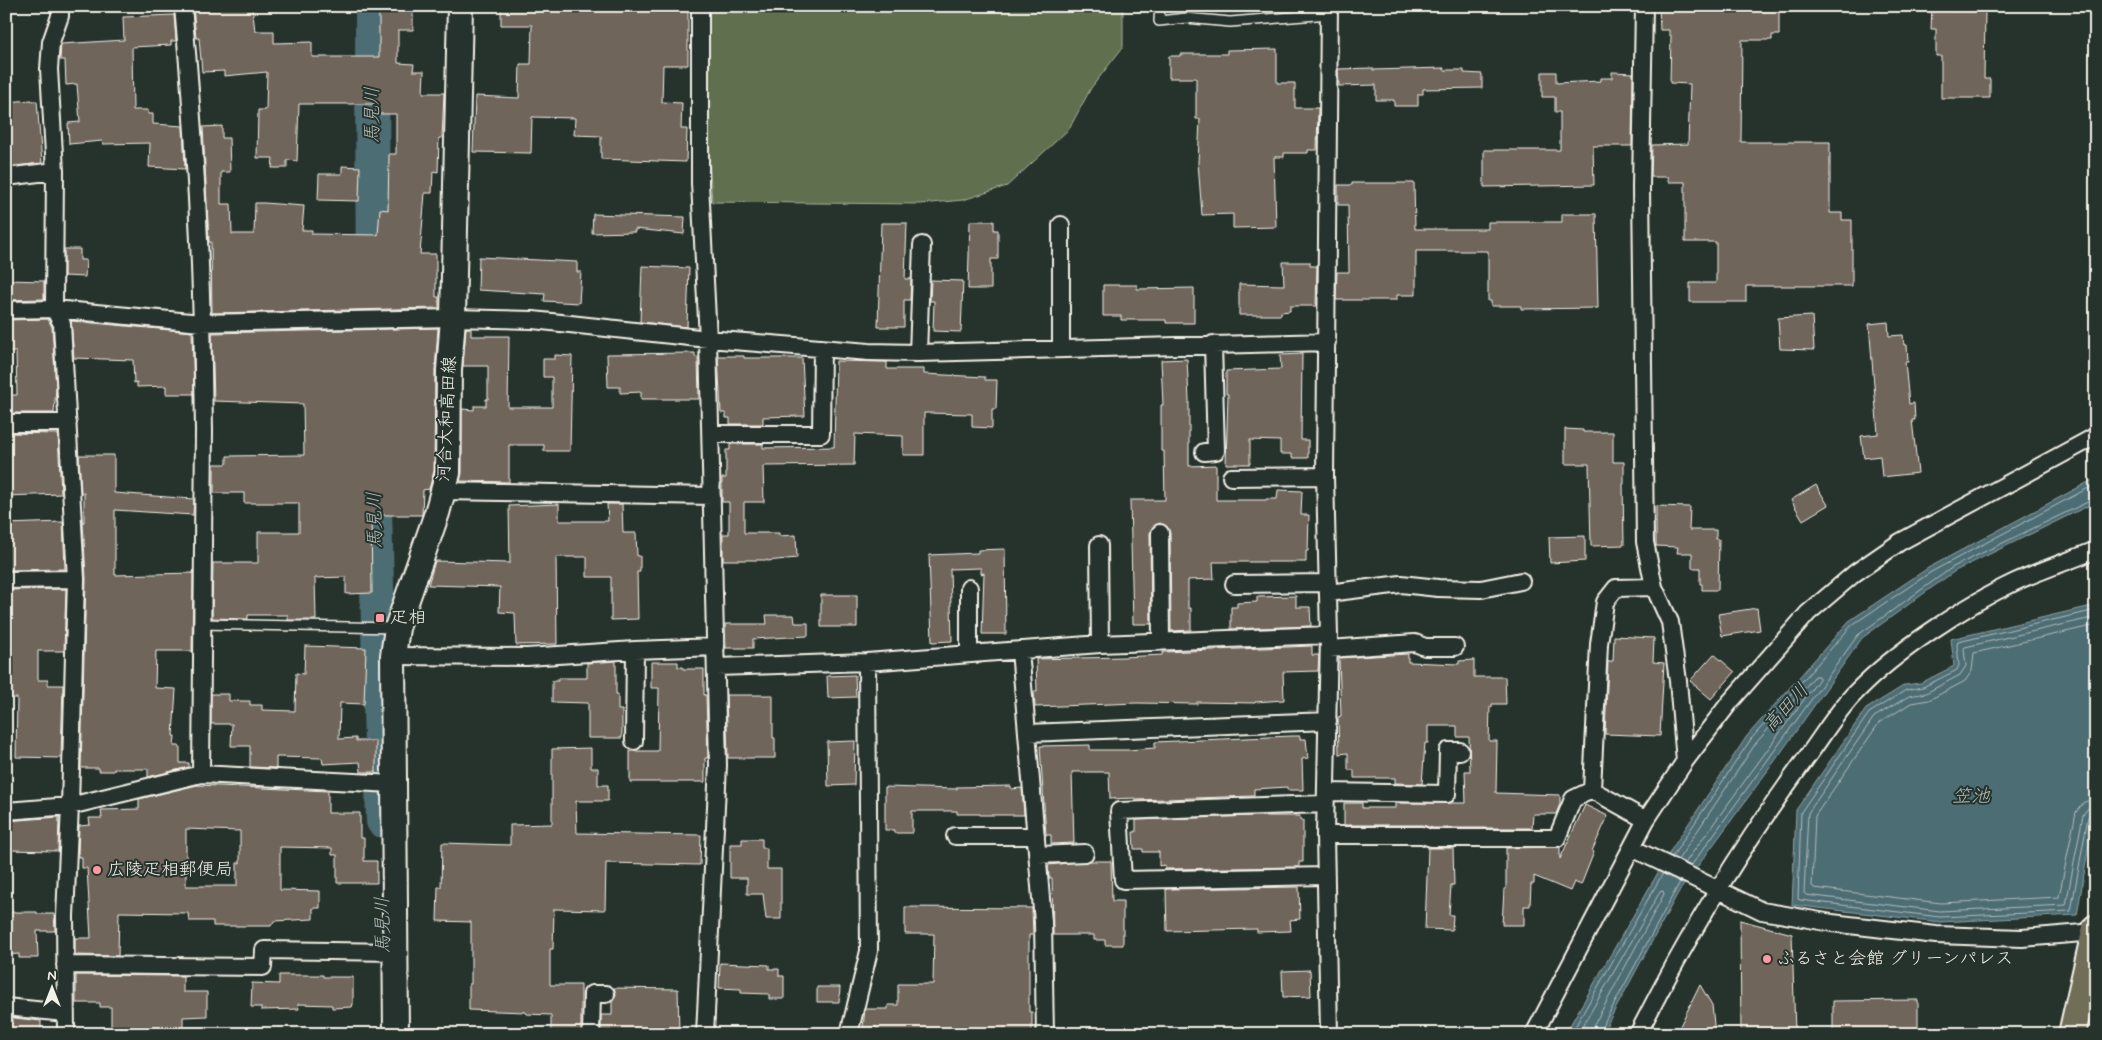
<svg xmlns="http://www.w3.org/2000/svg" width="2102" height="1040" font-family="Mynerve,'Klee One',sans-serif">
<rect width="100%" height="100%" fill="#26332d"/>
<filter id="ink" filterUnits="userSpaceOnUse"><feTurbulence type="fractalNoise" baseFrequency=".02" numOctaves="2"/><feDisplacementMap in="SourceGraphic" scale="10" xChannelSelector="R" yChannelSelector="G"/><feConvolveMatrix kernelMatrix="1 2 1 2 8 2 1 2 1" color-interpolation-filters="sRGB"/></filter>
<g filter="url(#ink)">
<path fill="#606f50" stroke="#aab09c" d="M709,6H1123V47L1091,88L1069,129L1007,186L963,200L921,204L712,202L708,140Z"/>
<path fill="#4e6d75" stroke="#90a2a3" d="M2096,478V502L1955,571L1862,638L1777,758L1678,893L1602,1034H1565L1671,850L1747,736L1849,621L1928,568Z
M2096,605V804L2077,915L1940,922L1792,905L1796,810L1866,709L1905,685L1921,683L1954,666L1951,639Z"/>
<g fill="none" stroke-linecap="round" stroke-linejoin="round">
<path stroke="#b2bcba" stroke-width="1" d="M2096,610L1958,642L1957,645L1959,665L1957,670L1923,687L1906,690L1869,713L1801,812L1798,899L1800,900L1940,917L2071,911L2088,817L2091,813L2096,812
M2096,617L1965,647L1964,649L1966,666L1960,675L1926,693L1909,696L1874,717L1808,813L1804,893L1806,895L1940,911L2066,905L2083,815L2088,808L2096,806
M2096,625L1974,653L1972,671L1965,681L1929,700L1911,703L1879,723L1815,816L1812,886L1814,888L1941,903L2059,897L2076,812L2084,802L2096,799
M1672,857L1751,739L1852,625L1931,572L2096,484
M1678,860L1756,743L1815,676H1819V679L1685,863
M1691,866L1858,635L1953,567L2096,498
M1571,1034L1663,873
M1578,1034L1660,892L1663,891L1664,894L1593,1027L1591,1034
M1598,1034L1680,882"/>
<path stroke="#4e6d75" stroke-width="34" d="M372,6L373,376
M374,469L383,821"/>
</g>
<path fill="#70655a" stroke="#f4f1e8" fill-rule="evenodd" d="M193,6H252L255,31H274V43L312,42V57H379V6H413V30H398V63L414,64L413,71H424L423,93H444L442,138H439L438,172L433,171L432,193H425L420,254H436V297H439V308L212,313L211,242H209L203,127L222,126V138H229L230,172H221V204H231L232,234H254L255,203H264L304,206L302,230H312V234L378,235L380,209L388,210L389,154H396V114H377V104H299L297,161L287,160V168H272L273,158H257L258,110H266L267,72L224,76V71L202,72L199,38H196Z
M501,6H688V65H663L662,102L682,103L681,129H687L686,162L601,159V136L574,135L575,118L532,117L531,153L473,152L475,96L519,98L520,64H531L532,25H501Z
M1659,6H1779V35H1772V40H1742L1741,142H1830V213H1842V220H1852V286H1746V302H1690V283H1716V242H1685V182H1668V177H1651L1652,145L1688,144L1690,84L1670,83L1671,35H1669V30H1660Z
M1932,6H1947V11L1985,12L1984,79H1990V98H1941V56H1936V29H1931Z
M174,15L176,41H171V45L132,47L133,110H148V114H153V124L183,126L185,169L149,167L150,143L103,144L102,141L69,144L68,123L80,122L77,84L66,85L65,60H60L61,44L124,40L123,17Z
M1277,49V83H1295V108H1318L1317,150H1308V153H1284V157H1274L1276,227L1233,228V214L1202,215L1198,163L1200,119H1196V78H1169V56H1180V54H1227V50Z
M1373,68V70L1444,68V70H1464V73L1482,74V88L1423,89V94H1418V106H1394V100H1376V85L1339,86L1338,69Z
M1542,72H1556V83L1601,81V78H1612V72L1633,73L1632,146H1593L1594,185L1484,187V150H1560V112H1555V97H1542Z
M32,100V101H37L42,163L6,167V102Z
M342,166L360,167L359,201L318,200L319,174H342Z
M1352,183H1414L1415,229H1488V222H1562V214H1596L1598,308L1521,309V306H1491V301H1488V251H1416V295H1397V300H1336L1337,272H1349L1348,205H1338V185H1352Z
M593,214L685,217L684,234L635,229V232L592,233Z
M970,221H994V230H998V259H991V289H968Z
M881,223H907L905,279H911L910,300H904V327H878Z
M64,249H80V260H86L85,277L64,276Z
M479,257L577,262V272H581L579,303L544,301L545,294L478,290Z
M1283,262H1310V266H1317L1316,306H1290V311L1281,312V315H1239V284L1284,285Z
M642,266L689,268L687,327L640,322Z
M6,280L44,281V299L6,300Z
M931,280L963,281L961,332L933,331L934,301H930Z
M1103,285H1137V289L1194,288V323H1166V320H1121V316H1103Z
M1812,316L1814,350L1780,349L1778,318Z
M48,319L52,327L56,388L54,413H8V395H17L16,352H6V320Z
M71,321L192,332L194,394H166V386L137,387V382L134,383L133,360L74,358Z
M1888,322L1889,336L1903,335L1904,345H1907L1908,362H1905L1909,404L1914,403L1915,420H1912L1918,473L1882,477L1880,456L1864,458L1861,436L1878,434L1869,324Z
M438,328L435,370L434,471L429,489L423,490L422,515H371L372,593L346,594V577L315,578L316,620H288V615H248V619L212,618L213,563H258V532H299V503H244V493H214V464H227V456L304,455L303,404L214,401L212,333Z
M466,328H471V336H509L508,407H552V377H543V359H555V355L572,356L570,451H544V445H509V482L460,481L462,473V409L474,410V406H486V399H488V366H463Z
M695,353V357H698L699,399H641V392L620,393V387H608L607,354Z
M1302,354L1301,440H1308V458H1292V454H1280V441L1250,440V464H1226L1228,394H1226V371L1281,369L1280,355Z
M718,356H744V358H802L805,416L763,417V424H730V418H726V413H721Z
M1187,359L1189,400V466L1216,465V500H1266V499H1277L1278,490L1302,491L1301,515H1309L1308,551H1306V562H1213L1214,579L1188,580V608H1191V630L1171,631L1170,533L1168,528L1160,523L1155,525L1150,533L1151,624H1133L1130,500H1165L1164,451H1161V405H1163L1161,360Z
M836,361L887,362V369H924V374L985,377V380H997L996,409H992V428L972,427V414L924,413V455H903V436L855,434L854,465L763,466L764,502H744V533H779V536L796,535L797,558L767,561V560H723V534H729V502H722V478H726V450H730V444H763V448L834,447Z
M1565,429L1583,430V432H1613V462H1624V484H1623L1624,545L1591,546L1589,464H1565Z
M6,433L58,434L61,494L6,496Z
M79,455H114V493L194,499L193,515L115,510V575L193,573L192,651H156L155,688L176,689L173,736H175L174,746H180V763H189V767L148,777V769H114V771H99V768H81L86,579L83,522H84V493H81Z
M1816,485L1828,505L1803,520L1791,500Z
M559,504V521H608L607,504H622L623,533H636L637,556H640V572H637L638,619L611,620V577H587V557H556L557,644L516,645L515,613L499,612L500,587L428,585L435,561L510,563L509,506Z
M1656,506L1690,507L1689,530H1716V539H1719L1718,590H1702V584H1700V568H1692V553H1677L1678,547L1656,546Z
M63,522L65,569L6,570V524Z
M1585,536V561L1550,563L1549,537Z
M1005,549L1006,634H982L984,573L981,574V568L950,569L952,641L932,642L929,555L978,553V550Z
M66,589L64,651H38V680H48V685H63L61,758L16,757L17,698H6V590Z
M821,595H857V627H821Z
M1296,596V607H1310L1311,626L1231,629V607H1237V603L1257,602V597Z
M1757,608L1760,630L1722,636L1718,614Z
M766,615H794L795,623H808V636L753,639V648H726L725,624H767Z
M1614,636L1654,638L1653,662L1664,663L1660,736L1605,734L1608,661H1613Z
M305,646L366,648L364,704L340,703L339,739L356,738V741H376V772H361L360,762L323,764L322,758L276,757V768L250,767V746H231L232,724H211V694H229V701H250V705H262V710L295,711L296,673L304,674Z
M1312,646V655H1319L1318,671L1283,672L1284,700L1255,702V703L1197,702V704L1136,703L1035,707L1034,691H1037L1036,659L1123,657L1162,655L1163,652Z
M1408,654V662L1459,664V661L1474,660V677H1505L1506,704H1492V707H1490L1489,741H1497L1496,793L1560,795V804L1556,814H1533L1532,828H1433L1422,825H1344V803H1362V808H1395V803H1466L1465,771H1470L1469,737H1457V726H1428V743H1425L1422,784L1395,783V778H1354V770H1348V753L1339,754L1338,717L1341,716L1339,658Z
M1714,654L1735,672L1711,699L1690,681Z
M616,661V694H618V710H622V738H588V703L552,702V681H558V678H587V663Z
M651,662H678V667H683V669H704V695H706L708,758H705V782H630V751H658L659,688H651Z
M855,675L856,697L828,698L827,676Z
M726,695H773V738H775V758H728Z
M1292,736H1300V739H1306L1308,758L1302,759L1303,790H1287V787L1254,789V796L1136,800V798L1110,799L1109,772H1072L1074,843L1051,844V835H1046L1040,746L1090,745V750H1128L1155,748V742Z
M855,741L854,785L828,786L827,742Z
M591,748V768H598V785H608V801H576L577,833L701,835L700,865L606,863L605,910L554,909L553,949H550V985H581V1034H551V1015L526,1014V1012L469,1010V984H471V922L437,921L438,887H441L442,843L510,845V825L552,824V749Z
M197,785L328,791V813H360V838H364V861H377V883H337V855H332V848L280,847V890L320,891V908H313V919L274,921L271,926H213V921H189L188,913L119,912L118,956L75,955V938H91L87,868H82V857H78L79,826L90,825L89,818H102L101,810L139,809V799ZM186,829L240,831V863H237V886H186Z
M1011,786V789L1022,788L1024,815H980V814H957V811H912V833H894V830H885V787L957,789V787Z
M1585,805L1608,816L1592,851L1594,852L1581,885L1574,882L1570,891L1534,876V884H1531L1530,906H1524V925H1502L1504,889H1506V848L1560,847V859Z
M1254,816H1300V820H1303V862H1299V867L1165,869V865L1159,866V852H1143V849H1134L1133,832H1136V820Z
M59,817L58,851L6,850V821Z
M742,839H762V848H767V869H781V919H766L763,894H747V878H730V844H742Z
M1428,848H1453L1454,885H1451L1449,915H1453L1452,930L1425,929Z
M1090,861H1111L1112,901H1123V945H1105V940H1094V935H1053L1052,878H1049L1048,865Z
M1299,887L1300,919L1290,920L1291,931L1257,932V929L1167,931L1166,889Z
M905,907L1032,908L1033,935H1029V1012H1032V1034H877V1027H863L865,1009H888V1005H898V984H933L934,934H905Z
M8,912H37V914H54L55,931H37L38,958H19V954L7,955Z
M1740,920L1792,934L1795,1034H1741Z
M720,963L769,965V969H779V976H784V999H769V994L741,993V989L719,988Z
M1310,970L1311,996L1283,997L1282,971Z
M76,975L183,976V992H207V1016L183,1017V1032H111V1007H100V1003H76Z
M279,975H323V977H353V1004L352,1007L332,1008V1005L298,1004L299,1009L261,1010V1007H251L252,983L279,984Z
M1700,985L1712,1005L1715,1034H1676Z
M817,987H840L839,1002H817Z
M614,988L678,989L679,1034H611V1030H601V1015H612V1002L616,994Z
M1918,1000V1034H1833V1001Z
M6,1017L41,1021V1034L6,1033Z"/>
<g fill="none" stroke-linecap="round" stroke-linejoin="round">
<g stroke="#f4f1e8" stroke-width="12">
<path id="service" d="M1160,6L1159,21L1186,18L1230,22L1329,14
M201,624L396,628"/>
</g>
<g stroke="#f4f1e8" stroke-width="20">
<path id="minor" d="M183,6C196,147 203,289 204,430C204,545 201,659 201,774
M700,6V183L708,339L718,765L705,1034
M1644,6L1641,187L1645,542L1654,587L1670,622L1678,681L1685,761
M6,177L55,171
M1061,225V349
M6,310L54,309L201,323L453,318L533,320L708,339L869,352L918,353L1327,342
M918,353L922,245
M6,423H68
M711,434H821L822,348
M1204,452L1216,451L1213,344
M1231,477L1325,476
M443,491L712,496
M1160,533L1161,642
M1099,545L1100,644
M6,580L76,579L62,324L54,309L55,171L49,69L51,42L60,16V6
M1234,584L1328,583
M969,588V654
M1328,593L1401,584L1438,588L1481,589L1521,581
M1329,649L1415,643L1425,647H1455
M1020,650L1043,922L1045,1034
M393,656L527,657L635,650L716,647
M717,667L867,662L1100,644L1329,635
M1028,733L1328,721
M634,741L635,650
M1592,790L1599,644L1605,602L1616,588L1654,587
M1592,790L1646,820
M1326,792L1447,794L1448,751H1460
M1325,804L1119,811L1123,880L1326,876
M6,811L70,806L201,774L393,784
M1325,835H1422L1431,838H1557L1573,799L1592,790
M955,836H1036
M1632,848L1762,911L1832,923L1936,935L2022,938L2095,932
M1038,855L1085,853
M65,965L263,967L264,950L396,952
M6,1007L65,1013
M66,1034L65,916L70,806L76,579
M591,1034L592,994H606
M849,1034L869,951L867,662
M1329,1034L1325,835L1329,635L1325,476L1329,6
M1534,1034L1646,820L1685,761L1730,702L1808,613L1855,573L1900,542L2096,436
M1638,1034C1686,938 1743,844 1807,757C1822,737 1839,708 1857,691C1895,652 1966,605 2015,582C2041,570 2069,561 2096,550"/>
</g>
<g stroke="#f4f1e8" stroke-width="28">
<path id="secondary" d="M396,1034L393,656L397,628L437,513L448,473L449,370L453,318L460,6"/>
</g>
<g stroke="#f4f1e8" stroke-width="30">
<path id="primary" d="M2072,1034L2096,928"/>
</g>
<use href="#service" stroke="#26332d" stroke-width="9"/>
<use href="#minor" stroke="#26332d" stroke-width="16"/>
<use href="#secondary" stroke="#26332d" stroke-width="24"/>
<use href="#primary" stroke="#716e59" stroke-width="26"/>
</g>
</g>
<g fill="#ff9aa2" stroke="#26332d" stroke-width="2">
<rect x="375" y="613" width="10" height="10" rx="2.5"/>
<circle cx="97" cy="870" r="5"/>
<circle cx="1767" cy="959" r="5"/>
</g>
<g text-anchor="middle" dominant-baseline="central" stroke-width="4" stroke-linejoin="round" paint-order="stroke">
<g font-size="18" fill="#f4f1e8" stroke="#26332d">
<text transform="translate(447 419) rotate(-87)">河合大和高田線</text>
</g>
<g font-size="18" fill="#f4f1e8" stroke="#26332d" text-anchor="start">
<text x="390" y="618">疋相</text>
<text x="107" y="870">広陵疋相郵便局</text>
<text x="1777" y="959">ふるさと会館 グリーンパレス</text>
</g>
<g font-size="19" font-style="italic" fill="#b2bcba" stroke="#26332d">
<text transform="translate(372 115) rotate(-90)">馬見川</text>
<text transform="translate(375 520) rotate(-91)">馬見川</text>
<text transform="translate(1786 708) rotate(-48)">高田川</text>
<text x="1971" y="796">笠池</text>
<text transform="translate(383 925) rotate(-91)">馬見川</text>
</g>
</g>
<rect width="2102" height="1040" fill="none" stroke="#26332d" stroke-width="25"/>
<rect x="12" y="12" width="2077" height="1015" fill="none" stroke="#f4f1e8" stroke-width="2" filter="url(#ink)"/>
<g transform="translate(52 988)" stroke="#26332d" stroke-width="4" paint-order="stroke">
<path d="M0-4L9 19L0 12L-9 19Z" fill="#f4f1e8"/>
<text y="-8" font-size="14" font-weight="bold" text-anchor="middle" fill="#f4f1e8">N</text>
</g>
</svg>
